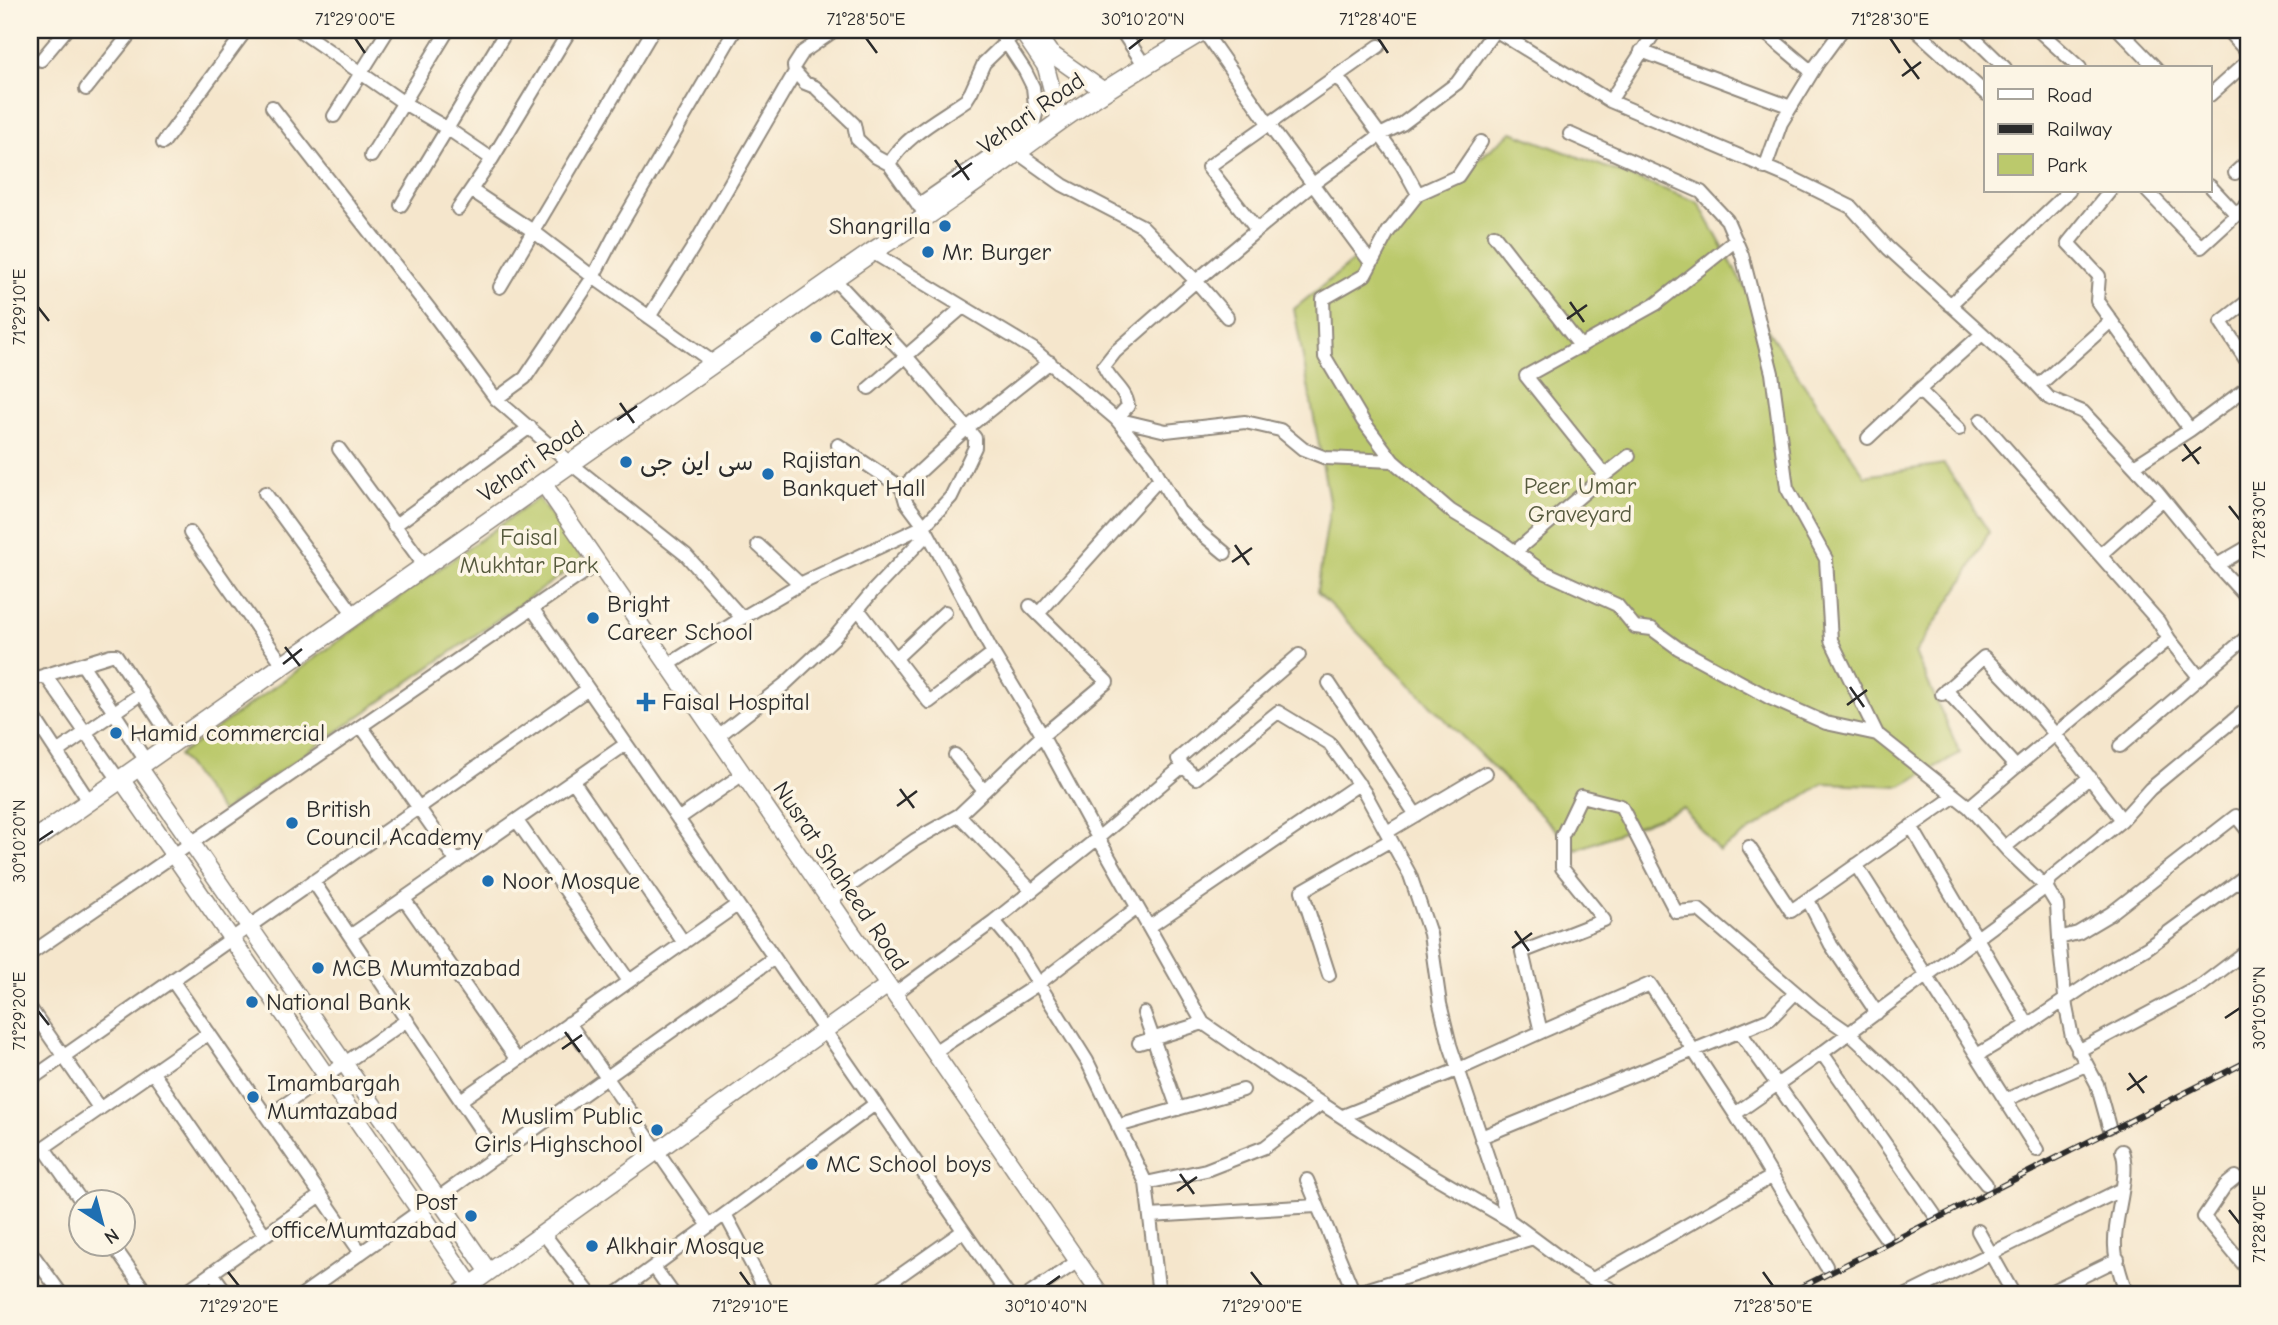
<svg xmlns="http://www.w3.org/2000/svg" width="2278" height="1325" font-family="'Comic Neue','Playpen Sans Arabic',sans-serif">
<rect width="100%" height="100%" fill="#fcf5e5"/>
<filter id="ink" filterUnits="userSpaceOnUse"><feTurbulence type="fractalNoise" baseFrequency=".0143" numOctaves="2"/><feDisplacementMap in="SourceGraphic" scale="14" xChannelSelector="R" yChannelSelector="G"/><feConvolveMatrix kernelMatrix="1 2 1 2 8 2 1 2 1" color-interpolation-filters="sRGB"/></filter>
<filter id="wash" filterUnits="userSpaceOnUse"><feTurbulence type="fractalNoise" baseFrequency=".00686" numOctaves="4" result="noise"/><feDisplacementMap in="SourceGraphic" scale="28" xChannelSelector="R" yChannelSelector="G"/><feGaussianBlur stdDeviation="1.57" result="paint"/><feColorMatrix in="noise" values="0 0 0 0 0 0 0 0 0 0 0 0 0 0 0 0 0 1.4 0 .05"/><feComposite in="paint" operator="in"/></filter>
<g filter="url(#wash)">
<rect width="100%" height="100%" fill="#f5e6cc"/>
<path fill="#bbc96c" stroke="#737a4c" stroke-width="2" d="M1512,132L1698,202L1769,332L1865,476L1944,464L1989,532L1966,576L1915,653L1960,753L1901,786L1824,783L1719,851L1683,808L1576,850L1317,592L1330,506L1294,309Z
M538,498L583,560L222,812L179,755Z"/>
</g>
<g filter="url(#ink)">
<g fill="none" stroke-linecap="round" stroke-linejoin="round">
<g stroke="#90887c" stroke-width="16">
<path id="street" d="M299,30L404,103L448,129L492,159
M835,30L803,52L794,66L795,72L805,83L815,87L854,124L857,139L876,157L889,164L927,217
M1121,30L1145,66
M1203,30L1277,136L1371,263
M1495,30L1610,101L1794,179L1851,207L1888,248L2028,375L2049,398L2083,412L2156,490L2217,565L2248,599
M1762,30L1812,72
M1916,30L1986,94
M1966,30L2005,68
M2038,30L2080,68
M2119,30L2156,68
M2227,30L2248,53
M1641,51L1791,107
M41,60L66,30
M1337,76L1402,165L1418,194
M86,89L133,30
M2210,95L2248,61
M1610,101L1656,30
M272,107L431,311L496,399L570,463L686,555L742,618
M334,116L388,30
M1570,134L1701,192L1727,220L1742,255L1772,373L1787,488L1826,559L1831,640L1877,734
M163,143L246,30
M1018,153L1063,185L1142,226L1196,281L1257,230L1208,167L1379,46
M371,156L448,30
M889,164C906,135 939,119 966,100L971,92L984,63L1018,30
M1765,168L1781,123L1817,64L1842,30
M2235,173L2248,161
M2210,186L2237,215
M471,190L533,231L593,277L714,363
M2110,191L2068,243L2099,276L2097,301L2190,430
M2147,191L2201,247L2248,204
M401,205L507,30
M918,205L1008,143L1034,122L1036,114L1033,87L1025,71L998,30
M458,209L492,159L570,30
M1257,230L1313,184L1380,135L1402,124L1457,83L1495,30
M1494,235L1581,347
M872,252L1033,349L1116,419L1149,459L1179,511L1201,533L1225,553
M500,287L653,30
M2248,301L2221,322L2248,363
M1950,305L2069,191
M649,317L692,249L795,72
M2038,386L2111,321
M869,388L963,307
M1919,390L1982,334
M496,399L525,378L593,277L616,233L735,30
M1116,419L1166,431L1245,422L1280,430L1303,449L1326,458L1393,461L1451,511L1496,538L1542,571L1617,605L1635,627L1652,629L1678,648L1770,698L1826,723L1877,734L1969,807
M1116,419L1128,406C1126,389 1109,381 1104,366L1115,352L1196,281L1227,317
M1981,420L2158,621L2169,639L2199,677
M1868,438L1919,390L1959,429
M838,445L902,488L906,502L924,526L993,653L1038,728L1093,829L1203,1023L1284,1079L1425,1171L1509,1220L1575,1269L1621,1295
M339,449L424,565
M1393,461L1363,421L1325,357L1323,299L1365,275L1388,232L1418,194L1458,176L1481,142
M2134,466L2190,430L2248,387
M1605,475L1526,376L1656,304L1736,240
M902,488L967,428L1050,362
M265,493L355,616
M394,526L530,427
M190,533L284,666
M758,545L800,584
M1516,551L1605,475L1629,456
M2100,555L2163,499
M2217,565L2248,547
M1030,606L1107,682L1042,736L959,815L1032,891
M532,608L1008,1295
M858,609L929,702L993,653
M1038,614L1159,479
M896,658L945,612
M82,664L146,761
M668,665L742,618L800,584L924,526L951,497L975,447V438L967,428L906,356L834,279
M45,675L119,780
M30,680L111,655H116L174,742
M1329,683L1416,815
M1946,690L2016,767L1969,807L2008,851L2046,887L2057,905L2059,938
M1942,694L1984,657C2036,707 2079,763 2122,820
M30,711L89,801
M361,726L457,862
M717,737L785,684L834,638L873,591L928,533
M2120,746L2248,636
M57,752L142,693
M955,755L984,791
M1183,766L1196,778L1278,712L1329,743L1365,793L1410,875L1430,934L1440,1004L1450,1045L1509,1220
M2016,767L2169,639
M573,781L684,943
M678,819L743,774
M517,821L629,981
M1911,826L2028,1025L2109,970L2147,948L2248,874
M1387,832L1486,773
M1749,847L1791,911L1955,796
M2005,847L2090,777
M1856,865L2037,1150
M313,881L498,1156
M404,899L517,1060
M830,900L915,840L959,815
M1808,900L1831,945L1877,1013
M1149,927L1359,784
M350,936L626,744
M30,954L598,563
M1329,975L1302,891L1391,840
M172,980L361,1253
M894,994L994,921
M30,1008L100,1109
M1144,1013L1178,1109
M569,1023L709,1226
M1541,1032L1650,984L1735,1114L1826,1266
M1740,1032L1886,1238
M1139,1043L1203,1023
M2078,1051L2202,985L2248,950
M934,1052L1038,984L1137,908
M1977,1055L2028,1025
M153,1073L265,1235
M30,1080L588,689
M461,1100L737,905
M2005,1100L2086,1065
M1735,1114L1822,1053
M1343,1116L1457,1070L1541,1032L1522,952L1604,920L1562,868V836L1581,796L1621,806L1676,912L1699,910L1816,1010L1849,1033L1905,1085L1986,1184
M267,1117L407,1020
M1118,1126L1243,1090
M2109,1127L2097,1084L2072,1037L2066,1007L2059,938L2078,933L2110,914L2236,816L2248,831
M1481,1137L1770,1019L1795,993
M44,1148L82,1202
M2122,1151C2131,1176 2113,1219 2115,1246C2115,1260 2121,1276 2125,1289L2128,1295
M30,1157L209,1033
M2236,1177L2225,1186L2204,1217L2248,1270
M1307,1180L1354,1293
M1146,1183L1206,1170L1265,1147L1322,1103
M725,1214L768,1295
M1934,1214L1822,1053L2046,887L2051,878L2122,820L2150,789L2248,708
M1150,1216L1316,1206
M1978,1231L2014,1295
M543,1233L591,1295
M112,1244L148,1295
M30,1251L62,1295
M654,1267L674,1295
M212,1273L228,1295
M1593,1279L1773,1176
M181,1295L321,1195
M302,1295L774,958
M615,1295L875,1104
M872,1295L963,1231
M1028,1295L1078,1261
M1159,1295L1146,1183L1087,1061L1015,946L994,921L1098,838L1183,766L1178,759L1299,655
M1349,1295L1533,1238
M1907,1295L2122,1189
M2044,1295L2118,1259"/>
</g>
<g stroke="#90887c" stroke-width="19">
<path id="secondary" d="M1021,30L1046,67L1060,121
M1034,30L1050,53L1104,91
M543,483L1101,1295
M139,767L489,1272
M121,779L471,1285
M457,1295L888,985"/>
</g>
<g stroke="#90887c" stroke-width="21">
<path id="primary" d="M30,843L872,252C937,211 998,166 1060,121C1106,88 1155,60 1204,30"/>
</g>
<use href="#street" stroke="#fff" stroke-width="12"/>
<use href="#secondary" stroke="#fff" stroke-width="16"/>
<use href="#primary" stroke="#fff" stroke-width="18"/>
<g stroke="#2b2b2b" stroke-width="6">
<path id="rail" d="M1786,1295L2248,1061"/>
</g>
<use href="#rail" stroke="#fcf5e5" stroke-width="3.5" stroke-dasharray="10" stroke-linecap="butt"/>
</g>
</g>
<path fill="none" stroke="#2b2b2b" stroke-width="2.5" d="M355,38L365,53M866,38L877,53M1378,38L1388,53M1890,38L1900,53M1129,49L1143,38M1904,59L1919,79M1902,76L1921,62M955,160L969,180M952,177L972,163M1570,302L1584,322M38,307L49,321M1567,319L1587,305M620,403L634,423M617,420L637,406M2184,444L2199,464M2182,461L2201,447M2229,506L2240,520M1235,545L1249,565M1232,562L1252,548M285,647L300,666M283,664L302,649M1850,687L1864,707M1847,705L1867,690M900,789L914,808M897,806L917,791M38,841L53,831M1515,931L1529,951M1512,948L1532,933M38,1011L49,1025M2225,1018L2240,1008M565,1032L580,1052M562,1049L582,1035M2129,1073L2144,1093M2127,1090L2147,1076M1180,1174L1194,1194M1177,1191L1197,1177M2229,1210L2240,1224M228,1272L239,1286M740,1272L750,1286M1251,1272L1262,1286M1763,1272L1773,1286M1046,1286L1060,1276"/>
<g fill="#1f6fb2" stroke="#fcf5e5" stroke-width="2.5">
<circle cx="945" cy="226" r="7"/>
<circle cx="928" cy="252" r="7"/>
<circle cx="816" cy="337" r="7"/>
<circle cx="626" cy="462" r="7"/>
<circle cx="768" cy="474" r="7"/>
<circle cx="593" cy="618" r="7"/>
<path d="M642.5 691.5h7v7h7v7h-7v7h-7v-7h-7v-7h7z"/>
<circle cx="116" cy="733" r="7"/>
<circle cx="292" cy="823" r="7"/>
<circle cx="488" cy="881" r="7"/>
<circle cx="318" cy="968" r="7"/>
<circle cx="252" cy="1002" r="7"/>
<circle cx="253" cy="1097" r="7"/>
<circle cx="657" cy="1130" r="7"/>
<circle cx="812" cy="1164" r="7"/>
<circle cx="471" cy="1216" r="7"/>
<circle cx="592" cy="1246" r="7"/>
</g>
<g text-anchor="middle" dominant-baseline="central" stroke-width="7" stroke-linejoin="round" paint-order="stroke">
<g font-size="24" fill="#2b2b2b" stroke="#fcf5e5">
<text transform="translate(1031 113) rotate(-35)">Vehari Road</text>
<text transform="translate(531 461) rotate(-35)">Vehari Road</text>
<text transform="translate(841 876) rotate(56)">Nusrat Shaheed Road</text>
</g>
<g font-size="24" fill="#2b2b2b" stroke="#fcf5e5" text-anchor="start">
<text x="931" y="226" text-anchor="end">Shangrilla</text>
<text x="942" y="252">Mr. Burger</text>
<text x="830" y="337">Caltex</text>
<text x="782" y="460">Rajistan<tspan x="782" dy="28">Bankquet Hall</tspan></text>
<text x="640" y="462">سی این جی</text>
<text x="607" y="604">Bright<tspan x="607" dy="28">Career School</tspan></text>
<text x="662" y="702">Faisal Hospital</text>
<text x="130" y="733">Hamid commercial</text>
<text x="306" y="809">British<tspan x="306" dy="28">Council Academy</tspan></text>
<text x="502" y="881">Noor Mosque</text>
<text x="332" y="968">MCB Mumtazabad</text>
<text x="266" y="1002">National Bank</text>
<text x="267" y="1083">Imambargah<tspan x="267" dy="28">Mumtazabad</tspan></text>
<text x="643" y="1116" text-anchor="end">Muslim Public<tspan x="643" dy="28">Girls Highschool</tspan></text>
<text x="826" y="1164">MC School boys</text>
<text x="457" y="1202" text-anchor="end">Post<tspan x="457" dy="28">officeMumtazabad</tspan></text>
<text x="606" y="1246">Alkhair Mosque</text>
</g>
<g font-size="24" fill="#565a3e" stroke="#fcf5e5">
<text x="1580" y="486">Peer Umar<tspan x="1580" dy="28">Graveyard</tspan></text>
<text x="529" y="537">Faisal<tspan x="529" dy="28">Mukhtar Park</tspan></text>
</g>
</g>
<rect width="2278" height="1325" fill="none" stroke="#fcf5e5" stroke-width="77"/>
<rect x="1984" y="66" width="228" height="126" fill="#fcf5e5" stroke="#a8a49b" stroke-width="2"/>
<rect x="1998" y="89" width="35" height="10" fill="#ffffff" stroke="#a8a49b" stroke-width="2"/>
<text x="2047" y="102" font-size="21" fill="#2b2b2b">Road</text>
<rect x="1998" y="124" width="35" height="10" fill="#2b2b2b" stroke="#a8a49b" stroke-width="2"/>
<text x="2047" y="136" font-size="21" fill="#2b2b2b">Railway</text>
<rect x="1998" y="154" width="35" height="21" fill="#bbc96c" stroke="#a8a49b" stroke-width="2"/>
<text x="2047" y="172" font-size="21" fill="#2b2b2b">Park</text>
<g transform="translate(102 1223) rotate(144)"><circle r="33" fill="#fcf5e5" stroke="#a8a49b" stroke-width="2"/>
<path d="M0-5L12 26L0 18L-12 26Z" fill="#1f6fb2"/>
<text y="-10" font-size="19" font-weight="bold" text-anchor="middle" fill="#2b2b2b">N</text>
</g>
<rect x="38" y="38" width="2202" height="1248" fill="none" stroke="#2b2b2b" stroke-width="2.5"/>
<g font-size="18" text-anchor="middle" fill="#2b2b2b">
<text x="355" y="25">71°29'00"E</text>
<text x="866" y="25">71°28'50"E</text>
<text x="1143" y="25">30°10'20"N</text>
<text x="1378" y="25">71°28'40"E</text>
<text x="1890" y="25">71°28'30"E</text>
<text transform="translate(19 307) rotate(-90)" y="6">71°29'10"E</text>
<text transform="translate(2259 520) rotate(-90)" y="6">71°28'30"E</text>
<text transform="translate(19 841) rotate(-90)" y="6">30°10'20"N</text>
<text transform="translate(2259 1008) rotate(-90)" y="6">30°10'50"N</text>
<text transform="translate(19 1011) rotate(-90)" y="6">71°29'20"E</text>
<text transform="translate(2259 1224) rotate(-90)" y="6">71°28'40"E</text>
<text x="239" y="1312">71°29'20"E</text>
<text x="750" y="1312">71°29'10"E</text>
<text x="1046" y="1312">30°10'40"N</text>
<text x="1262" y="1312">71°29'00"E</text>
<text x="1773" y="1312">71°28'50"E</text>
</g>
</svg>
